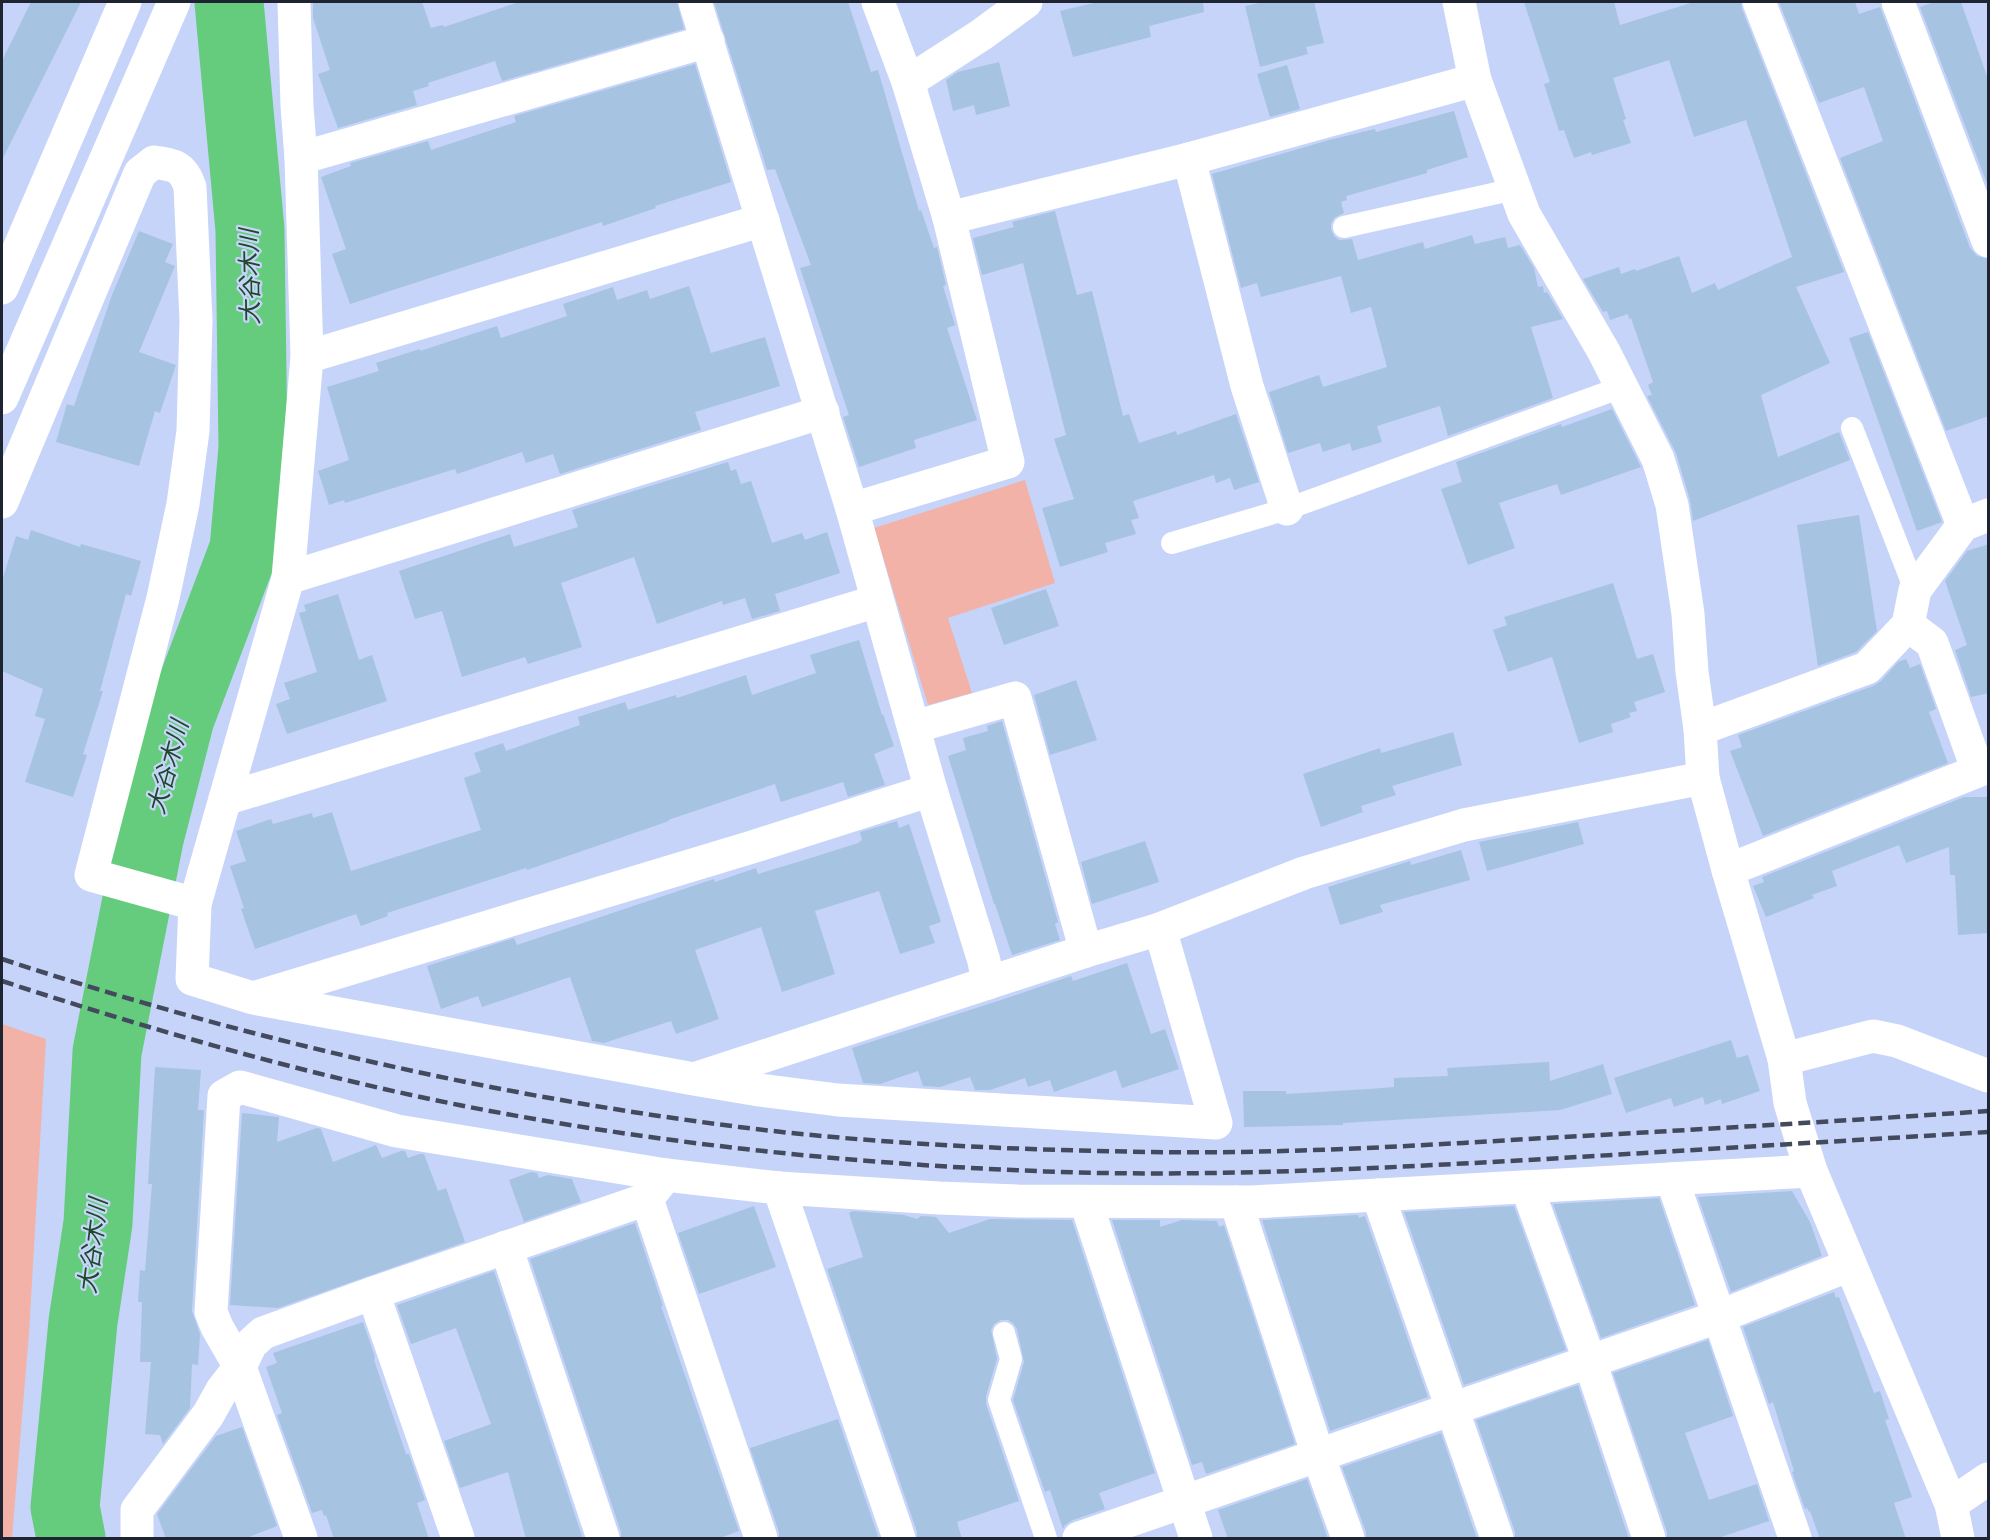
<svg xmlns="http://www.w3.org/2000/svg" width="1990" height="1540" font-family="Karla,'Noto Sans JP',sans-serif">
	<rect width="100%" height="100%" fill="#c6d4fa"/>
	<g fill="#f2b2a8">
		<path d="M1025 480 1055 583 948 618 972 693 928 705 874 528Z"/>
		<path d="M2 1024 46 1039 29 1333 12 1538H2Z"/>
	</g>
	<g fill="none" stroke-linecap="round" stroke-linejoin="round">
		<path stroke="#64cc7c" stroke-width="69" d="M71 1538 65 1507 83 1322 98 1223 107 1052 149 839 180 718 244 549 253 448 250 230 229 2"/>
	</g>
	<g fill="#a6c3e2">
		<path d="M31 2H81L2 160V61Z"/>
		<path d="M313 2H422L431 28 443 25 444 27 519 2H677L684 29 502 81 495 61 428 83 429 86 413 91 417 105 338 128 318 74 330 70 313 18Z"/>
		<path d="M714 2H848L871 72 878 70 919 211 921 210 934 248 937 247 946 285 943 286 955 325 947 328 977 420 914 440 916 448 859 467 843 417 849 415 800 268 811 265 775 169 767 170Z"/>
		<path d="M1098 2H1203L1204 12 1149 26 1151 37 1073 57 1060 11Z"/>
		<path d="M1264 2H1314L1324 43 1306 47 1308 54 1260 67 1245 6Z"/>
		<path d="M1524 2H1614L1620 25 1694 2H1741L1742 9 1844 272 1796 287 1830 363 1761 395 1778 457 1839 432 1850 460 1693 521 1690 500 1676 453 1647 396 1652 395 1648 385 1653 382 1631 318 1629 319 1628 314 1610 320 1607 311 1603 312 1583 279 1619 267 1621 274 1635 269 1636 271 1679 256 1692 293 1715 283 1718 290 1792 257 1746 120 1694 137 1669 60 1613 78 1626 119 1623 120 1631 143 1592 155 1591 152 1574 158 1564 130 1559 131 1544 84 1550 82Z"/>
		<path d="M1779 2H1855L1859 14 1880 7 1970 248 1977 256 1989 259V416L1946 431 1840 158 1883 141 1864 87 1819 103Z"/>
		<path d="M1934 2H1961L1989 82V189L1920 7Z"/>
		<path d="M999 62 1010 106 976 115 974 105 953 111 946 80 958 72Z"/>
		<path d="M695 64 731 182 655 206 656 208 603 226 602 222 350 304 332 254 346 249 321 177 351 166 350 163 428 141 431 150 516 122 514 116Z"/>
		<path d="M1287 65 1300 109 1270 117 1257 74Z"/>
		<path d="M1454 111 1468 157 1427 170V173L1346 196 1347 200 1341 202 1344 213 1334 218 1331 224V230L1334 236 1339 240 1352 239 1358 260 1423 242 1425 249 1472 235 1475 244 1505 237 1508 248 1520 245 1534 268 1538 287 1543 286 1544 293 1547 292 1563 319 1531 327 1553 398 1448 436 1440 406 1377 426 1382 442 1352 451 1350 443 1323 452 1320 443 1288 453 1269 392 1319 375 1323 387 1387 367 1371 307 1351 313 1341 276 1261 297 1257 283 1241 288 1212 174 1329 140 1375 129 1376 132Z"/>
		<path d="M1055 211 1077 295 1092 291 1123 416 1129 414 1139 443 1176 431 1177 435 1236 414 1259 482 1234 490 1230 478 1216 483 1214 475 1133 501 1139 518 1131 520 1136 534 1105 543 1108 552 1060 567 1042 508 1074 499 1054 439 1066 435 1023 263 982 275 973 238 1014 227 1012 222Z"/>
		<path d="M139 231 173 244 165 262 175 266 139 352 176 365 160 413 155 411 139 466 56 442 67 404 74 406 112 295Z"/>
		<path d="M689 286 711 353 765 337 780 386 695 412 701 430 560 474 553 454 526 463 522 452 457 474 455 469 345 503 344 500 329 505 318 471 349 460 327 387 379 371 376 363 420 349V351L497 326 501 338 567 316 563 304 613 287 617 300 647 290 650 299Z"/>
		<path d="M1868 332 1942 522 1917 531 1849 338Z"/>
		<path d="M1612 409 1641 467 1561 495 1557 484 1499 503 1515 548 1468 565 1441 489 1462 482 1456 462 1561 424 1562 427Z"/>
		<path d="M728 462 731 471 736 469 741 484 751 481 772 543 802 533 805 540 827 532 840 573 775 594 780 611 752 619 745 598 723 605 722 601 657 624 634 557 561 583 582 647 528 664 525 657 462 677 442 611 415 619 399 571 510 534 514 547 578 527 572 510Z"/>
		<path d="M1859 515 1877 631 1856 652 1818 666 1797 525Z"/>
		<path d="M31 530 80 547 81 544 141 561 131 596 126 594 100 691H103L83 754 87 755 73 797 25 782 45 719 35 716 43 689 2 671V581L16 536 28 540Z"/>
		<path d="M1989 544V693L1971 697 1955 650 1967 645 1945 581 1967 551Z"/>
		<path d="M1613 583 1637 659 1653 654 1665 692 1634 702 1637 711 1629 713 1631 717 1611 724 1613 732 1579 743 1552 657 1508 672 1493 630 1507 625 1504 617Z"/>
		<path d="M1046 589 1059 626 1004 645 991 608Z"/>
		<path d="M338 594 359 660 372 655 387 701 287 734 276 704 290 699 284 683 317 672 299 613 306 611 304 605Z"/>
		<path d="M859 640 882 715 883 714 894 746 874 754 885 785 848 797 843 782 781 802 775 784 668 820 669 821 527 870 526 868 387 913 388 916 361 926 356 914 255 949 241 909 244 908 230 866 246 861 236 831 271 819 273 824 312 813 313 818 332 812 351 871 481 830 464 778 481 772 474 753 503 743 506 751 580 725 578 717 625 702 628 710 676 695 677 698 746 675 752 695 816 673 810 655Z"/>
		<path d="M1906 659 1910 668 1920 664 1936 709 1929 712 1948 763 1763 836 1730 751 1742 747 1738 735 1873 686 1881 681 1898 662Z"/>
		<path d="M1076 680 1097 740 1050 755 1034 695Z"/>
		<path d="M1002 721 1058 922 1055 924 1060 940 1012 955 995 904H994L948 756 966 750 963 738 988 731 987 726Z"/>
		<path d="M1453 732 1462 765 1392 786 1396 795 1361 806 1363 812 1321 827 1303 774 1380 748 1381 753Z"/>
		<path d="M1964 797H1989V933L1958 935 1955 875H1950L1949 847 1906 863 1899 845 1832 871 1837 886 1812 895 1814 898 1766 917 1753 886 1764 882 1762 877Z"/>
		<path d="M897 821 899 828 909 824 941 922 929 926 935 943 900 954 879 891 815 911 835 974 782 992 761 927 695 950 719 1019 676 1034 671 1021 604 1043 592 1041 570 977 482 1007 478 996 441 1009 427 966 514 938 517 945 714 879 715 882 756 868 758 874 811 858 858 843 862 840 860 832Z"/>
		<path d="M1578 822 1584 844 1487 871 1479 842Z"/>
		<path d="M1145 841 1159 882 1092 904 1081 862Z"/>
		<path d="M1461 850 1470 880 1380 905 1383 912 1340 925 1328 887 1410 861 1411 865Z"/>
		<path d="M1127 963 1151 1034 1165 1029 1179 1069 1122 1088 1116 1070 1054 1092 1050 1080 1028 1087 1025 1078 990 1090H975L970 1077 940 1087 923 1086 918 1071 880 1084 863 1083 852 1048 1004 999 1071 976 1073 981Z"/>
		<path d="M1731 1040 1737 1058 1748 1055 1760 1091 1722 1104 1721 1099 1705 1105 1703 1097 1674 1107 1671 1098 1626 1113 1614 1078Z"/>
		<path d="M1549 1062 1550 1081 1603 1064 1612 1094 1560 1110 1343 1123V1125L1244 1127 1243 1091H1286V1094L1369 1089 1394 1087V1078L1448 1076 1447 1068Z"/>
		<path d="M155 1067 201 1070 198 1110H204L192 1311 200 1334 198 1365 192 1364 190 1408 163 1444 160 1435 145 1434 151 1362H140L142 1302H138L140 1270 145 1271 152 1184H148Z"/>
		<path d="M242 1113 279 1117 277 1142 317 1128 321 1129 333 1162 376 1145 382 1158 401 1151H405L408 1158 419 1154H424L438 1191 446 1188 465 1242 278 1308 230 1305Z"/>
		<path d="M531 1172 537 1173 539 1178 548 1175 572 1179 581 1202 524 1222 509 1180Z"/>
		<path d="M1792 1191 1810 1222 1822 1256 1731 1292 1698 1197Z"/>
		<path d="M1659 1198 1695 1305 1601 1338 1553 1204Z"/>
		<path d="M754 1206 776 1267 699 1294 678 1233Z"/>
		<path d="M1514 1206 1566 1350 1464 1385 1404 1212Z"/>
		<path d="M853 1211 904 1215 917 1219 921 1216 936 1217 949 1233 990 1219 1072 1220 1155 1473 1099 1493 1105 1509 1073 1520 1065 1525 1063 1529 1050 1490 1045 1492 1013 1400 1024 1362 1017 1329 1013 1323 1008 1320H1001L994 1324 991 1330 997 1359 986 1396V1404L1019 1501 957 1522 962 1539H917V1532L827 1269 863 1257 849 1213Z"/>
		<path d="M1358 1215 1359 1218 1365 1216 1428 1397 1330 1431 1262 1220Z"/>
		<path d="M1112 1220H1160V1227L1182 1220 1217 1221 1219 1227 1224 1225 1295 1444 1206 1474 1202 1462 1192 1465Z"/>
		<path d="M635 1223 663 1306H661L739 1531 717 1539H621V1532L530 1259Z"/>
		<path d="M494 1271 583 1539H526L508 1472 460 1488 444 1441 491 1424 456 1328 411 1344 397 1305Z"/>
		<path d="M1834 1292 1836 1298 1839 1297 1874 1393 1880 1391 1889 1419 1885 1420 1912 1497 1894 1503 1906 1539H1820L1810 1511 1809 1512 1807 1508 1805 1509 1792 1472 1794 1471 1773 1402 1769 1404 1743 1327Z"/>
		<path d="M363 1322 375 1357 374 1360 406 1454H409L425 1500 417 1503 429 1539H334L326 1515 324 1516 322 1510 312 1513 277 1415 282 1413 266 1367 277 1363 273 1353Z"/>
		<path d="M1708 1340 1733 1416 1685 1433 1709 1500 1757 1484 1769 1521 1715 1539H1667V1532L1613 1373Z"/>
		<path d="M1578 1385 1629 1539H1515V1532L1476 1420Z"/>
		<path d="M838 1419 879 1539H779V1532L750 1448Z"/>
		<path d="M242 1427 277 1526 244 1539H166L157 1514 216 1436Z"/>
		<path d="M1441 1433 1477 1539H1366V1532L1342 1467Z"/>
		<path d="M1307 1479 1328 1539H1228L1218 1510Z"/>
	</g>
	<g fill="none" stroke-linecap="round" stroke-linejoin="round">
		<g stroke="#fff" stroke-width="22">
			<path d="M1344 227 1515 189"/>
			<path d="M1852 428 1915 590"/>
			<path d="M1172 543 1287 509 1622 387"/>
			<path d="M1004 1333 1011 1359 999 1400 1046 1538"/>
		</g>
		<g stroke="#fff" stroke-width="33">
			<path d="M1160 929 1304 873 1464 825 1703 778"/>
			<path d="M779 1188 939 1198 1018 1201 1252 1202 1811 1171"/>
		</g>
		<g stroke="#fff" stroke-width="33">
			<path d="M294 2 297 106 301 158 307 357 288 578 195 904 192 979 253 998 752 847 931 790"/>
			<path d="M695 2 852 509 931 790 984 961 988 983"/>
			<path d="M1459 2 1475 80 1524 214 1604 352 1658 459 1672 505 1688 614 1692 672 1700 729 1703 778 1728 870 1784 1059 1790 1103 1811 1171 1951 1504 1958 1538"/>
			<path d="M1759 2 1963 525"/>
			<path d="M1898 2 1988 241"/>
			<path d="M908 82 981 35 1026 2"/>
			<path d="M301 158 708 41"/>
			<path d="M1189 159 1247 386 1287 509"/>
			<path d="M949 218 1189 159 1475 80"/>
			<path d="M2 288 125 2"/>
			<path d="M307 357 763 220"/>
			<path d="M2 502 140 173 154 162C175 165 183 166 190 187L196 320 193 431 183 504 163 598 91 875 195 904"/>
			<path d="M852 509 1008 462 949 218 908 82 878 2"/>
			<path d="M288 578 823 412"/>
			<path d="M914 727 1015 698 1086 951"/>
			<path d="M1700 729 1867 668 1908 625 1915 590 1963 525 1988 515"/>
			<path d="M225 799 877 601"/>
			<path d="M1728 870 1978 771 1932 643 1908 625"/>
			<path d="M258 999 694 1079 759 1090 838 1100 1216 1123 1160 929 1086 951 694 1079"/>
			<path d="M1784 1059 1873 1036 1897 1041 1988 1076"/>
			<path d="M666 1175 779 1188 899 1538"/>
			<path d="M1672 1179 1795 1538"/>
			<path d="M1527 1187 1590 1362 1649 1538"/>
			<path d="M1378 1195 1497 1538"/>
			<path d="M1086 1202 1196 1538"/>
			<path d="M1236 1202 1318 1455 1348 1538"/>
			<path d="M506 1247 603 1538"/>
			<path d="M1951 1504 1988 1479"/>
			<path d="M137 1538V1510L208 1415 222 1390 240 1367 251 1344 263 1333 373 1293"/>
			<path d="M301 1538 240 1367 217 1327 211 1312 224 1096 240 1087 397 1131 666 1175 647 1199 761 1538"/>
			<path d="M458 1538 373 1293 647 1199"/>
			<path d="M1079 1538 1718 1317 1850 1265"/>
		</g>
		<path stroke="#fff" stroke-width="33" d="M2 398 174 2"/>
		<g stroke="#434a5d" stroke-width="4.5" stroke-dasharray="12 6" stroke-linecap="butt">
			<path d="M2 959C242 1038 488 1095 739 1127 875 1144 1014 1150 1152 1152 1283 1154 1414 1146 1545 1138 1693 1130 1841 1121 1988 1111"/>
			<path d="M2 981C152 1030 304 1074 459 1105 657 1144 859 1165 1061 1172 1222 1177 1384 1168 1545 1159 1693 1150 1841 1141 1988 1132"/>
		</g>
	</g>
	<g text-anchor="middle" stroke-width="4.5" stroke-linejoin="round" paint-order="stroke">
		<g font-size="24" font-style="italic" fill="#1f4829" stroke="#c6d4fa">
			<text transform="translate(250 277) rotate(-91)" y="8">大谷木川</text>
			<text transform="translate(168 767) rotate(-75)" y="8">大谷木川</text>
			<text transform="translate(93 1246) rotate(-83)" y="8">大谷木川</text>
		</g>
	</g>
	<rect width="1990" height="1540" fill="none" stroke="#1f2432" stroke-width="6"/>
</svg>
